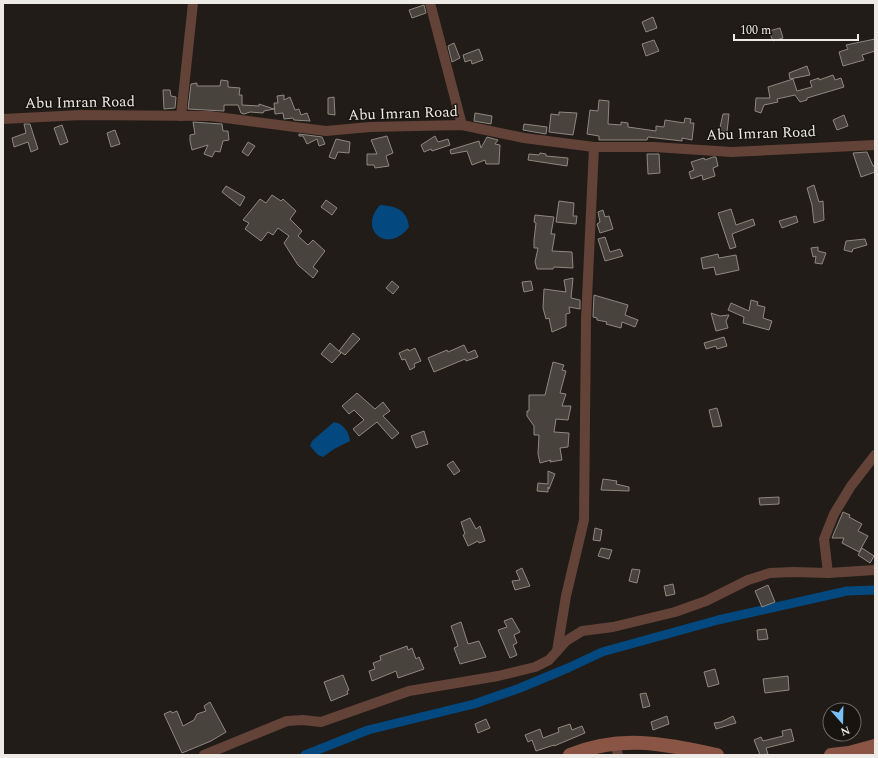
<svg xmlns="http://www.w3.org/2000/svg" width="878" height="758" font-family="Spectral,serif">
	<rect width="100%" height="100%" fill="#211c17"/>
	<g fill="#03487f">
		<path d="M380 205C396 206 407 210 409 227 388 255 357 230 380 205Z"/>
		<path d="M334 422C344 424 349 432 350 441L334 449 323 457 318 455 310 446 312 441Z"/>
	</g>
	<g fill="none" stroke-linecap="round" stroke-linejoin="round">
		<path stroke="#03487f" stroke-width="9" d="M305 755 368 730 474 704 520 688 568 668 602 652 718 620 847 591 875 590"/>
	</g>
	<g fill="#48433d" stroke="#8e8881">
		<path d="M424 5 426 13 412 18 409 10Z"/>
		<path d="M653 17 657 28 646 32 642 22Z"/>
		<path d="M780 28 783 38 773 41 769 31Z"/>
		<path d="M875 39V51L862 55 864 60 843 66 839 52 848 49 846 45Z"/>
		<path d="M654 40 659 51 646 56 642 44Z"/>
		<path d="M454 43 460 58 452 62 448 46Z"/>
		<path d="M479 49 483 60 472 64 471 60 465 62 463 55Z"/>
		<path d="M807 66 810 75 790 79 789 73Z"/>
		<path d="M833 75 835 80 841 78 844 87 807 98V100L800 102 795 95 777 99 778 102 764 105 761 113 755 111 756 98H770L768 87 793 79 797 91 812 87 810 81 819 78V80Z"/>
		<path d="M221 80 228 81V87L240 88 239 95H242V105L259 106V104L274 109 264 111 263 113 250 112 244 114 241 113 238 105H224V111L188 109 191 84 197 83V86H220Z"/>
		<path d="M163 90H170L171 96 176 97 175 108 164 109Z"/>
		<path d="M284 95V100L290 97 295 110 299 109 301 115 307 113 310 121 294 120 293 118 284 119 283 113 275 114 274 103H278L277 96Z"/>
		<path d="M334 97 335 115 328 114V98Z"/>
		<path d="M599 100 609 101 608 124 621 125V122L628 123V127L656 131V126L664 127 665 120 684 123 685 118 691 119 690 123H694L692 140 682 138V141L648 137 647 140H599V136L587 134 590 110 598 111Z"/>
		<path d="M559 112 577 113 573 135 549 132 551 114 559 115Z"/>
		<path d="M475 113 492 116 491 124 474 121Z"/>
		<path d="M723 114H729L727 132H719Z"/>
		<path d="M844 115 848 126 837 130 833 120Z"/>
		<path d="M193 122 222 124 223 131H228L229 140 223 141 220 152 215 151 212 157 204 154 208 145 192 150 190 141V135L195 134Z"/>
		<path d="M24 124H30L38 149 31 152 28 142 14 147 12 138 26 133Z"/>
		<path d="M524 124 547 127 546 134 523 130Z"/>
		<path d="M62 125 68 142 60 145 54 128Z"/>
		<path d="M115 130 120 144 111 147 107 133Z"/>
		<path d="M299 134 322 137 325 144 319 146 317 139 307 144 303 136H299Z"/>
		<path d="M387 136 393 153 386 156 389 166 375 168 374 165H367V154H377L371 140Z"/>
		<path d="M435 136 438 142 448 139 450 145 432 151 431 149 424 152 421 145Z"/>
		<path d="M487 137 498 140 495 144 500 145 499 164H486L485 160 472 165 467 151 451 154 450 150 479 141 481 148Z"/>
		<path d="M336 139 350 142 349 153 338 152 335 159 329 157Z"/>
		<path d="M248 142 255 146 248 156 242 152Z"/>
		<path d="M867 152 873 166H875V172L861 177 853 153Z"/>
		<path d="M540 153 546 154V156L568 158 567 166 528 160 529 154 539 155Z"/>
		<path d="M647 154H659L660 173 648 174Z"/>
		<path d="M713 157H716L718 166 713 168 715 176 703 180 702 175 691 179 689 172 694 170 691 162 704 158 705 160Z"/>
		<path d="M814 185 819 202 823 201 824 220 814 223 812 205 807 188Z"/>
		<path d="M226 186 245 197 240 206 222 192Z"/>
		<path d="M272 195 281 201 283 199 296 211 290 219 302 231 298 236 308 245 313 240 325 251 313 267 318 271 313 278 298 265 284 243 289 236 278 228 273 235 268 232 261 241 245 229 249 223 243 220 260 199 266 203Z"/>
		<path d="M326 200 337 208 332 215 321 207Z"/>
		<path d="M559 201 574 203 573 216H577L576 224 556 222Z"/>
		<path d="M731 209 736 225 753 219 755 225 732 234 736 247 730 249 718 213Z"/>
		<path d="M603 210 605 217 609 216 613 229 600 233 597 224 600 222 598 212Z"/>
		<path d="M535 215 554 217 551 234H555L552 251 572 252 573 268 554 267 553 269H537L535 262 538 248H534V240L536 223 534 222Z"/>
		<path d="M796 216 798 222 782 228 779 221Z"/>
		<path d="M605 237 610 252 620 249 623 256 605 261 598 239Z"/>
		<path d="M865 239 867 245 853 249 852 252 844 250 846 241Z"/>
		<path d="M818 247V251L826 253 822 264 815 263 816 256 813 257 811 248Z"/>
		<path d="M718 254 719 258 736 255 739 270 716 275 714 267 703 269 701 258Z"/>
		<path d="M573 278 571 298 580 300V309L569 307 570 313 566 314V326L552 332 549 318 546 319 543 308 544 289 566 292 564 280Z"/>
		<path d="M392 281 399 287 393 294 386 288Z"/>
		<path d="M531 281 533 290 524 292 522 282Z"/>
		<path d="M594 295 628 305 625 315 638 320 635 327 622 322 621 328 606 324 607 322 597 320V318L593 317Z"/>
		<path d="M751 300 758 302 757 305 765 307 763 318 772 321 769 330 743 323 744 317 728 310 731 303 749 311Z"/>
		<path d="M711 313 720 316 729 315 726 321 728 328 716 331Z"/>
		<path d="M353 333 360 339 345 355 339 351Z"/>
		<path d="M724 337 727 346 717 349 716 346 706 349 704 343Z"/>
		<path d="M330 343 341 353 332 363 321 354Z"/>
		<path d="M464 345 468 353 475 350 478 357 466 361 465 359 434 372 428 358 447 350 448 352Z"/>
		<path d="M415 348 421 361 414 364 415 367 410 370 405 359 402 360 399 353 408 349 409 351Z"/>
		<path d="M553 362 564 365 562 370 566 371 560 393 566 394 562 406H571L568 420 556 419 554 432 569 433 568 447 560 448 562 460 550 462 551 460 540 463 538 454 539 435H534V426L527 416V411H529V395H545Z"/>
		<path d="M357 393 375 409 383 402 390 411 383 416 399 433 392 439 377 422 359 436 353 429 364 420 354 410 349 414 342 406Z"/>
		<path d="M717 408 722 426 713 427 709 410Z"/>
		<path d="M424 431 428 444 416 448 411 436Z"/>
		<path d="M453 461 460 471 454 475 447 465Z"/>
		<path d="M548 471 555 474 549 489 548 487V492L537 491 538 483 548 484Z"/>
		<path d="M603 479 617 481 616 484 629 487V491L601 490Z"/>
		<path d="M779 497V504L760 505 759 498Z"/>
		<path d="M843 512 850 515 849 517 862 524 858 531 868 536 859 552 842 543 844 538H832Z"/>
		<path d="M470 518 476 529 480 526 485 541 479 543 478 541 468 546 463 535 465 534 461 522Z"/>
		<path d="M595 528 602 530 600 541 593 540Z"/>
		<path d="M601 548 612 550 609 559 598 556Z"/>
		<path d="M862 548 874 556 870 563 858 555Z"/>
		<path d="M522 568 530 586 515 590 512 581 520 580 516 571Z"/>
		<path d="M632 569 640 570 637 583 629 581Z"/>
		<path d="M673 584 675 594 666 596 664 586Z"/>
		<path d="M768 585 775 602 762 607 755 591Z"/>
		<path d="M512 618 520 632 514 635 517 643 513 645 517 655 510 658 498 630 507 627 504 621Z"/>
		<path d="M461 622 468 644 479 641 486 657 460 664 454 648 458 646 451 626Z"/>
		<path d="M766 629 768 639 758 640 757 630Z"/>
		<path d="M407 646 408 650 412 648 416 659 419 657 424 669 398 678 396 671 372 681 369 671 375 669 373 663 381 660 380 656Z"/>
		<path d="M715 669 719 684 708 687 704 672Z"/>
		<path d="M343 675 349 690 347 691 348 694 331 701 324 682Z"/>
		<path d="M788 676 789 690 765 693 763 679Z"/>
		<path d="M646 693 650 706 643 708 640 694Z"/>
		<path d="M210 702 226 732 211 741 182 753 164 714 171 711 172 713 177 711 183 726 194 720 197 714 206 711 204 706Z"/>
		<path d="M667 716 669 724 653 730 651 722Z"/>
		<path d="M733 716 736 723 716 729 714 723 721 722Z"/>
		<path d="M486 719 490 728 478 733 475 724Z"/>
		<path d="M570 724 572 730 582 726 585 733 554 746V745L536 751 532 740 528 742 525 735 540 729 543 738 559 732 558 728Z"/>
		<path d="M791 729 794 741 766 748 768 754 760 755 754 740 761 737 763 741 783 736 782 731Z"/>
	</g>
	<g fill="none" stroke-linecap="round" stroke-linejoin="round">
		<g stroke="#634238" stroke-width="10">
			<path d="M430 3 462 125"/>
			<path d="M181 116 193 3"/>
			<path d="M3 119 81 115 210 116 326 131 370 127 462 125 524 138 594 147H654L732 152 875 145"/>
			<path d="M828 573 875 570"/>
			<path d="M557 651 566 596 584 520 586 320 594 147"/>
			<path d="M615 742 618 755"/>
			<path d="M204 755 287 721 303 720 321 722 409 691 498 676 535 667 549 660 566 641 582 631 613 627 675 612 706 601 748 580 770 573 793 572 828 573 824 539 834 514 851 486 875 455"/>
		</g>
		<g stroke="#8b5546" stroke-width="14">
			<path d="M570 755C622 734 664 744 717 755"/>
			<path d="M831 755 849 753 875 746"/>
		</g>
	</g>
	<g text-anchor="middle" stroke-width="3" stroke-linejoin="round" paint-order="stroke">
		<g font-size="15" fill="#eeebe7" stroke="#17130e">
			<text transform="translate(80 102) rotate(-1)" y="5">Abu Imran Road</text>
			<text transform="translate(403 113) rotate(-2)" y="5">Abu Imran Road</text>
			<text transform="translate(761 133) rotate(-2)" y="5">Abu Imran Road</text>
		</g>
	</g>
	<rect width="878" height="758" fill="none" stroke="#eeebe7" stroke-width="8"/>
	<g transform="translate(842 722) rotate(160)"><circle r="19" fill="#17130e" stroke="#6d6965"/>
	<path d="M0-3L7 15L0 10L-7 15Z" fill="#7abff8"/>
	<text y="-6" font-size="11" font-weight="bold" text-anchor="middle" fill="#eeebe7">N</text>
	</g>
	<path d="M734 34v6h124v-6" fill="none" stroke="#eeebe7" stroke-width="2"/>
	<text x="740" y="34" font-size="12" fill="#eeebe7" stroke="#17130e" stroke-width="3" paint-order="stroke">100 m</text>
</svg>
